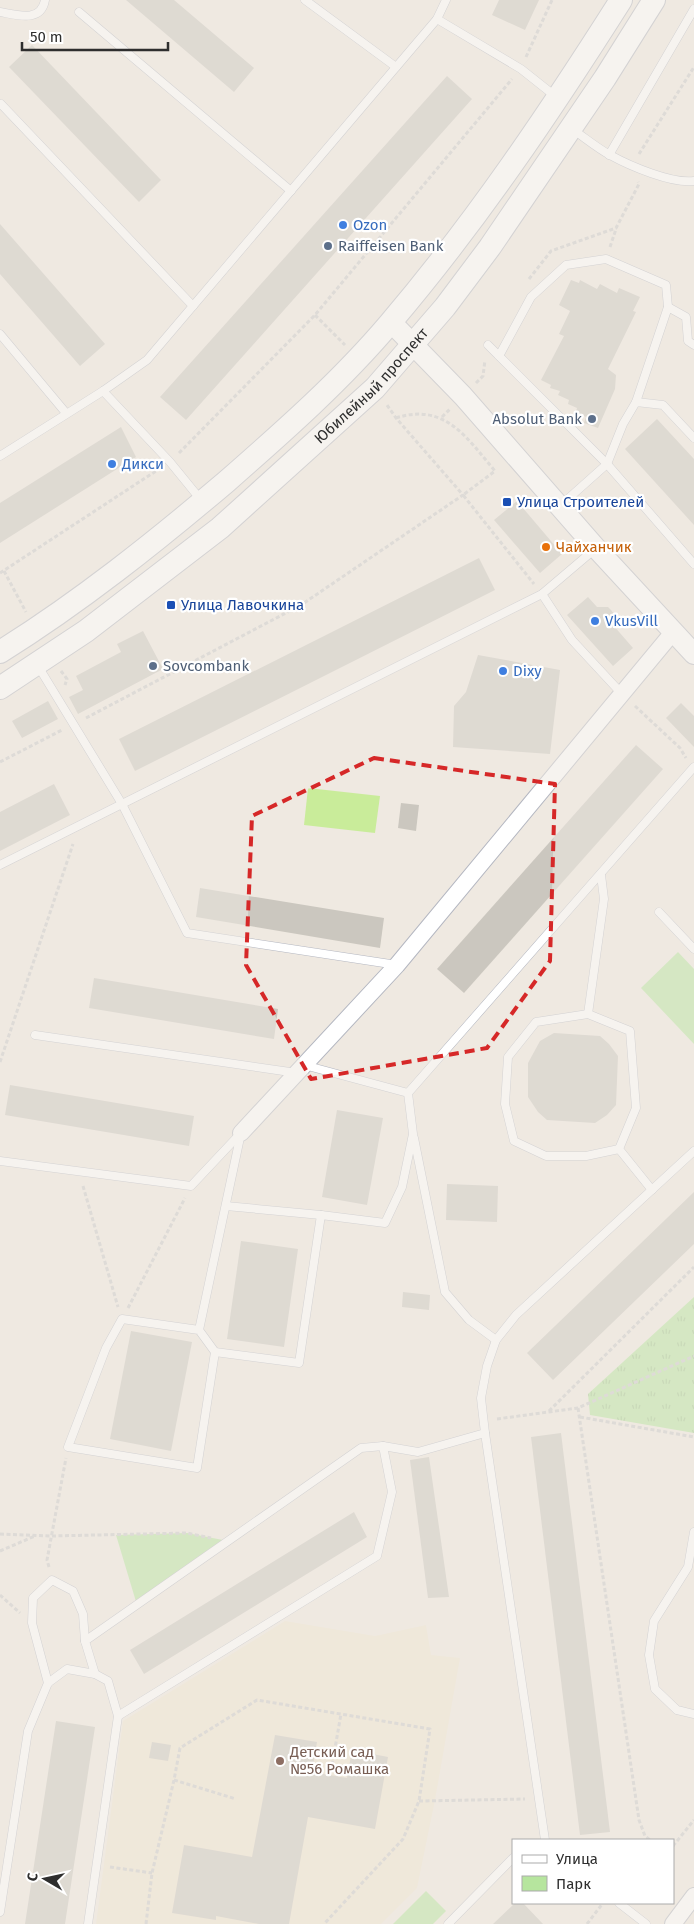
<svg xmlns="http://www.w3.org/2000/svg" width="694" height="1924" font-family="'Fira Sans',sans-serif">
	<defs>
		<pattern id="grass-tufts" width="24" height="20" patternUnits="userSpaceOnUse" patternTransform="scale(1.25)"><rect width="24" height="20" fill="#b6e59e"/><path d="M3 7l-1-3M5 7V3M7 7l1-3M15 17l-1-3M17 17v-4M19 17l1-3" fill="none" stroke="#9dc588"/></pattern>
	</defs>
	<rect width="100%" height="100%" fill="#efe9e1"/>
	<path fill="#f0e6d1" d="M285 1621 375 1636 426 1625 431 1655 460 1658 435 1800 417 1888 381 1924H96L123 1721Z"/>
	<path fill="url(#grass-tufts)" d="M694 1297V1433L590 1415 588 1394Z"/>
	<g fill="#b6e59e">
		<path d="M678 952 694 969V1044L641 988Z"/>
		<path d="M187 1533 228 1541 137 1605 116 1535Z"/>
		<path d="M426 1891 446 1911 433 1924H393Z"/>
	</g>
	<path fill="#c9ec9a" d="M308 788 380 796 375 833 304 825Z"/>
	<g fill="#cbc7bf">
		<path d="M126 0H174L254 68 234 92Z"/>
		<path d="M499 0H539L525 30 492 15Z"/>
		<path d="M32 45 161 180 139 202 9 67Z"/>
		<path d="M447 76 472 99 186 420 160 397Z"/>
		<path d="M0 224 105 344 80 366 0 274Z"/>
		<path d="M571 280 579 283 580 280 597 289 600 284 617 293 619 288 640 297 633 311 636 312 608 369 616 375 615 389 598 428 584 423 586 417 576 412 577 408 568 404 569 400 558 395 560 391 550 388 551 385 541 380 564 336 559 334 570 311 559 305Z"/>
		<path d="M657 419 694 459V525L625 449Z"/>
		<path d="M121 427 136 457 0 543V503Z"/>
		<path d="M517 501 562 554 540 573 494 520Z"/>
		<path d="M479 558 495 590 135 771 119 739Z"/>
		<path d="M588 597 597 607H608L611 610 614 614 613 625 633 648 613 666 567 615Z"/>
		<path d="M143 631 163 669 78 714 69 697 83 690 76 676 121 652 117 644Z"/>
		<path d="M478 655 560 670 550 754 453 747 454 706 466 692Z"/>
		<path d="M48 701 58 719 22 738 12 721Z"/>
		<path d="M681 703 694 716V747L666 718Z"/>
		<path d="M636 745 663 769 464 993 437 969Z"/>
		<path d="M54 784 70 815 0 851V812Z"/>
		<path d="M401 803 419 805 416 831 398 828Z"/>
		<path d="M200 888 384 918 380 948 196 917Z"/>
		<path d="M94 978 278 1009 274 1039 89 1008Z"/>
		<path d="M554 1033 600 1036 609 1044 618 1056 616 1105 607 1115 595 1123 547 1120 538 1112 528 1097V1063L540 1041Z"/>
		<path d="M10 1085 194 1116 189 1146 5 1115Z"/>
		<path d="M337 1110 383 1118 367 1205 322 1197Z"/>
		<path d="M447 1184 498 1186 497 1222 446 1220Z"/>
		<path d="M694 1192V1244L553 1380 527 1353Z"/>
		<path d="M241 1241 298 1249 284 1347 227 1339Z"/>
		<path d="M403 1292 430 1295 429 1310 402 1307Z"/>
		<path d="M131 1331 192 1342 171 1451 110 1439Z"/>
		<path d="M561 1433 610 1832 580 1835 531 1437Z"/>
		<path d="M429 1457 449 1597 428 1598 410 1460Z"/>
		<path d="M354 1512 367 1537 144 1674 130 1650Z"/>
		<path d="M56 1721 95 1727 65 1924H25Z"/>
		<path d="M275 1735 317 1742 312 1772 347 1778 352 1750 388 1757 375 1829 308 1817 289 1924H259L216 1916V1920L172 1913 184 1845 252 1857Z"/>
		<path d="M152 1742 171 1745 168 1761 149 1758Z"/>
		<path d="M515 1903H523L543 1924H493Z"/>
	</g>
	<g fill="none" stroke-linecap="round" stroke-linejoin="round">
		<defs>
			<g id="service">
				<path d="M305 0 396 67"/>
				<path d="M0 12C17 15 41 23 45 0"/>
				<path d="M79 12 291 191"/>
				<path d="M437 19 521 69 555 96"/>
				<path d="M1 104 193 306"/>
				<path d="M572 129C584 137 597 148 610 155 630 166 672 184 694 181"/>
				<path d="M609 155 694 9"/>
				<path d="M0 334 66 413"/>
				<path d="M488 345 607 464 694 564"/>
				<path d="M499 356 531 297 566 265 606 259 666 285 668 307"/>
				<path d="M103 391 170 462 201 500"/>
				<path d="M636 402 668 307 686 317 688 341 694 345"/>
				<path d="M0 456 103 391 147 360 437 19 446 0"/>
				<path d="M561 505 607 464 623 424 636 402 663 405 694 438"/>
				<path d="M542 594 572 640 622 694"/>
				<path d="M38 666 122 804 187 933 397 965"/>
				<path d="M0 865 542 594 595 549"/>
				<path d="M601 875 604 899 588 1014 630 1031 636 1108 619 1149 652 1190"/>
				<path d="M659 912 694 949"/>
				<path d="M588 1014 536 1022 508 1057 505 1104 514 1141 546 1156H586L619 1149"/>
				<path d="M35 1035 297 1073"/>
				<path d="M304 1065 408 1093"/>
				<path d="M414 1138 445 1292 469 1320 496 1340"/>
				<path d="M0 1161 191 1186 239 1135"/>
				<path d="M226 1206 321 1215"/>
				<path d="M199 1330 215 1352 197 1468 68 1447 106 1348 122 1319 199 1330 241 1133"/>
				<path d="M215 1352 299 1363 321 1215 385 1223 402 1187 413 1134 408 1093 694 767"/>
				<path d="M383 1446 418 1452 485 1433"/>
				<path d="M694 1532 688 1567 654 1621 649 1655 655 1689 677 1710 694 1714"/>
				<path d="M95 1674 85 1641 361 1448 383 1446 392 1492 377 1556 118 1716"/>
				<path d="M48 1683 32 1623 33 1598 52 1580 73 1591 83 1614 85 1641"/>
				<path d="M545 1840 485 1433 481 1398 487 1366 496 1340 516 1315 694 1151"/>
				<path d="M619 1903 646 1924"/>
				<path d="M0 1912 28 1731 48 1683 67 1669 95 1674 108 1681 118 1716 88 1924"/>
				<path d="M448 1924 513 1858"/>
			</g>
			<g id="minor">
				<path d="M241 1133 397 965 674 631"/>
				<path d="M673 1924 694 1896"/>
			</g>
			<path id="tertiary" d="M391 322 463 396 596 548 694 654"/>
			<g id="secondary">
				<path d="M0 652C80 602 154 543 226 482 283 432 341 381 390 323 476 222 550 112 621 0"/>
				<path id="s1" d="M0 688 86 631 220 528 375 388 445 307 490 247 605 78 654 0"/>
			</g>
		</defs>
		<use href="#service" stroke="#b4b7c1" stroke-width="9"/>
		<use href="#minor" stroke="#b4b7c1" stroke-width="18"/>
		<use href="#tertiary" stroke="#b4b7c1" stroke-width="22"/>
		<use href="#secondary" stroke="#b4b7c1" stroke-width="24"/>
		<g stroke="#c9c9c9" stroke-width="3" stroke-dasharray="4 2.5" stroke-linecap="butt">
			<path d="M526 57 552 0"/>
			<path d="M639 154 694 67"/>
			<path d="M610 247 616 229"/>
			<path d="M529 279 551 251 616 228 639 184 638 182"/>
			<path d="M315 315 345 345"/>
			<path d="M476 383 483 376 485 360"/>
			<path d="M442 417 450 409"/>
			<path d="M396 418C445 402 467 438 495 471L463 495 534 584"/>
			<path d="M179 453 315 315 512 79"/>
			<path d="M4 571 26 612"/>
			<path d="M0 573 159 469"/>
			<path d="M61 671 67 679 65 685"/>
			<path d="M635 706 680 748 686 758"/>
			<path d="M86 718 301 605 463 495 396 418 387 405"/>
			<path d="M0 762 62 730"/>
			<path d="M0 1062 73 844"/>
			<path d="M83 1186 118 1307"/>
			<path d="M128 1308 185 1198"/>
			<path d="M578 1408 639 1820 645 1836 650 1840"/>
			<path d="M549 1411 694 1267"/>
			<path d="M580 1417 694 1437"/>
			<path d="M497 1419 578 1408 694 1356"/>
			<path d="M0 1534 51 1536 187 1533 211 1538"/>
			<path d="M0 1551 35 1536"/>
			<path d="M49 1567 47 1560 66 1458"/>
			<path d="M0 1595 20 1613"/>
			<path d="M331 1771 341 1714"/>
			<path d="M174 1780 236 1799"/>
			<path d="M419 1801 525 1799"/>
			<path d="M673 1846 694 1820"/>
			<path d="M110 1867 152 1873"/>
			<path d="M146 1924 152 1873 174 1780 180 1748 257 1700 430 1729 419 1801 403 1839 324 1924"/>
			<path d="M587 1924 603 1903"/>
		</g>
		<use href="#service" stroke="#fff" stroke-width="8"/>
		<use href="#minor" stroke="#fff" stroke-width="16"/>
		<use href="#tertiary" stroke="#fff" stroke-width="20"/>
		<use href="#secondary" stroke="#fff" stroke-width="22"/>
	</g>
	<path d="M0 0H694V1924H0ZM374 758 555 784 550 961 487 1048 311 1079 246 965 252 816Z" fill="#efe9e1" fill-opacity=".55" fill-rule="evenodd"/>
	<path fill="none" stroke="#d62828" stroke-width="4" stroke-dasharray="10 6" stroke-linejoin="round" d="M374 758 555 784 550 961 487 1048 311 1079 246 965 252 816Z"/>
	<g fill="#3f7fe0" stroke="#fff" stroke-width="2">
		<circle cx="343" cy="225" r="5"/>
		<circle cx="112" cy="464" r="5"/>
		<circle cx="595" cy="621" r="5"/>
		<circle cx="503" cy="671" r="5"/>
	</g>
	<g fill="#5c6f8a" stroke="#fff" stroke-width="2">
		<circle cx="328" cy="246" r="5"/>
		<circle cx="592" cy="419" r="5"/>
		<circle cx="153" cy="666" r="5"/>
	</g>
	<g fill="#1a4fb4" stroke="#fff" stroke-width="2">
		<rect x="502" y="497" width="10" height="10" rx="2.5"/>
		<rect x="166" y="600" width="10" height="10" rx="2.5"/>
	</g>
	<circle fill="#e8710a" stroke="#fff" stroke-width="2" cx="546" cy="547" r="5"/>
	<circle fill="#8d6e63" stroke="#fff" stroke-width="2" cx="280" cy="1761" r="5"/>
	<g text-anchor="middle" stroke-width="4.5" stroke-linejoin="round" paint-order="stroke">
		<g font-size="15" fill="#366cbe" stroke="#fff" text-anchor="start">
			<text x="353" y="230">Ozon</text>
			<text x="122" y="469">Дикси</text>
			<text x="605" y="626">VkusVill</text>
			<text x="513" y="676">Dixy</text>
		</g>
		<g font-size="15" fill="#4e5e75" stroke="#fff" text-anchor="start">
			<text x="338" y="251">Raiffeisen Bank</text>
			<text x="582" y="424" text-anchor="end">Absolut Bank</text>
			<text x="163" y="671">Sovcombank</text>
		</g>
		<g font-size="15" fill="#2e2e2e" stroke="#fff">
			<text dy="5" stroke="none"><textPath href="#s1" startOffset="480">Юбилейный проспект</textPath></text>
		</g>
		<g font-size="15" fill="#164399" stroke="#fff" text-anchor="start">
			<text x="517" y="507">Улица Строителей</text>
			<text x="181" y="610">Улица Лавочкина</text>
		</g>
		<g font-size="15" fill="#c56008" stroke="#fff" text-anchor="start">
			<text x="556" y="552">Чайханчик</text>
		</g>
		<g font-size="15" fill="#785e54" stroke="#fff" text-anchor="start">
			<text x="290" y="1757">Детский сад<tspan x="290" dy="17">№56 Ромашка</tspan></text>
		</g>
	</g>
	<rect x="512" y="1839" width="162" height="65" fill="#ffffff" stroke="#ababab"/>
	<rect x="522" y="1855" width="25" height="8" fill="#ffffff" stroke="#ababab"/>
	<text x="556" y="1864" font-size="15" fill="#2e2e2e">Улица</text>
	<rect x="522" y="1876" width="25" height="15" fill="#b6e59e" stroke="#ababab"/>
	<text x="556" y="1889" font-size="15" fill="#2e2e2e">Парк</text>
	<g transform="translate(45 1879) rotate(279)" stroke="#ffffff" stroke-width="4" paint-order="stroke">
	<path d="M0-4L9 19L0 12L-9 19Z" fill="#2e2e2e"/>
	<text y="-8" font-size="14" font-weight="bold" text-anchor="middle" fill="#2e2e2e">С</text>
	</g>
	<path d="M22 42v8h146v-8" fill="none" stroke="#2e2e2e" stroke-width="2.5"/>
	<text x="30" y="42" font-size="15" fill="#2e2e2e" stroke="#ffffff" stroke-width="4" paint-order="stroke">50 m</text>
</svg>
